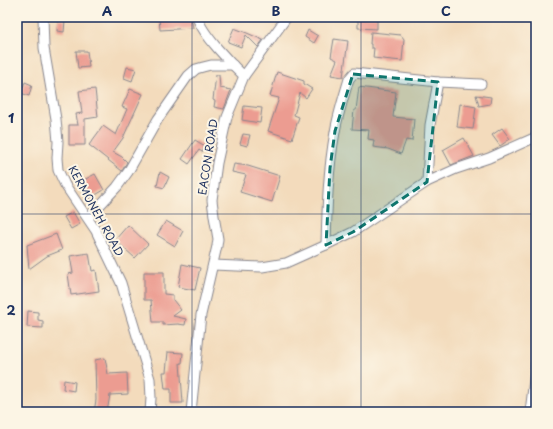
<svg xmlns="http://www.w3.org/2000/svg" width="553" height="429" font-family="'Playpen Sans',sans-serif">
	<rect width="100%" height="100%" fill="#fcf5e5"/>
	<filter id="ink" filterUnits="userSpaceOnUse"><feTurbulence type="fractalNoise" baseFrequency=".025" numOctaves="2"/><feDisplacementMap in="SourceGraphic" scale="8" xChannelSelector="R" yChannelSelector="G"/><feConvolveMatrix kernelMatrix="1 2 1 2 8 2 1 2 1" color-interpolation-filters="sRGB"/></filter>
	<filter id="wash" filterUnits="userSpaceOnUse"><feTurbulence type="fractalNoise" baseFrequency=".012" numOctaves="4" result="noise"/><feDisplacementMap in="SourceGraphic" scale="16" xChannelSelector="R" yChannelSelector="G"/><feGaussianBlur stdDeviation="0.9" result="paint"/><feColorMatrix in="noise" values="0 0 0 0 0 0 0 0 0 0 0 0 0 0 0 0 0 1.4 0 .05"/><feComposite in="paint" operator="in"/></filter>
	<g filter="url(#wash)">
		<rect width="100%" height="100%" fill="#f3dbbc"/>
		<g id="blocks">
			<g fill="#ec9c91">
				<path d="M159 17H191L193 28 160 30Z"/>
				<path d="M358 17H377V29L358 28Z"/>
				<path d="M58 19 65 20 64 32 57 31Z"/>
				<path d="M234 28 247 33 263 40 258 47 246 35 241 47 228 42Z"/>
				<path d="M308 30 318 36 314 43 305 37Z"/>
				<path d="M371 32 401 35 404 39 402 61 373 58 374 48H371V44H370Z"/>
				<path d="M334 39 348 41 343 77 331 75 337 60 331 57Z"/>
				<path d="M76 51H87L89 67 78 68Z"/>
				<path d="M127 67 136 69 132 81 124 78Z"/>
				<path d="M277 72 304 81V84L312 89 306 98 300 93 294 115 299 117 292 139 268 131 279 98 270 96Z"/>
				<path d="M216 75H219L220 88 231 90 224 109 214 107 215 101 213 100Z"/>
				<path d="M25 82 32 85 29 96 21 93Z"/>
				<path d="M359 87 396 92 393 117 414 119 412 141 406 140 401 154 388 149 373 147 374 140 368 139 369 130 352 129 354 110H356Z"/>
				<path d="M95 89 98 117 85 119V145H69V125H78L76 114 82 113 79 91Z"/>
				<path d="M130 89 143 94 123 138 113 152 122 157 127 162 122 171 89 145 103 126 116 135 127 109 122 107Z"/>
				<path d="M476 95 491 97 490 104 479 106Z"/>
				<path d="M460 104 476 107 473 129 457 127Z"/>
				<path d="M244 106 262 108 260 123 242 120Z"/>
				<path d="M502 128 510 139 500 146 492 135Z"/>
				<path d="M243 134 250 135 247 146 240 144Z"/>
				<path d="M464 138 474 156 451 165 443 150Z"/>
				<path d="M195 140 205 146 202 152 199 150 189 164 182 159Z"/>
				<path d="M234 164 248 166 280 176 272 202 240 192 246 175 232 172Z"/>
				<path d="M160 172 169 177 164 188 157 186Z"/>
				<path d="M95 174 104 190 87 200 78 183Z"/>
				<path d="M73 212 80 224 71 229 64 217Z"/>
				<path d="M166 221 183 231 175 246 157 235Z"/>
				<path d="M128 225 148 244 135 258 115 240Z"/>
				<path d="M56 234 62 250 47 256 29 269 27 245Z"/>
				<path d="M89 253 92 271 96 270 99 291 71 295 68 274 73 273 70 256Z"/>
				<path d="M182 264 200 268 195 290 178 287Z"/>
				<path d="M144 272H164V294L173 295V300L181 310 173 316 186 319 185 325 178 324 163 325V322H153L151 300H144Z"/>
				<path d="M28 311 38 312V320L43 321V328L27 327Z"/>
				<path d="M168 352 183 353 182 363H180L183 403H171V389H165L163 372H166Z"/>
				<path d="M105 358 108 374 127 373 128 394 110 395 107 412H94L96 400 95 360Z"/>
				<path d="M64 380 75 382 74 391 63 389Z"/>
			</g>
		</g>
	</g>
	<g filter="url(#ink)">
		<use href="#blocks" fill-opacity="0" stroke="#87858d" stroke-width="1"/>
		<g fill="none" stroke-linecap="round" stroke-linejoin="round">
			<defs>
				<g id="minor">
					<path d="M43 17 44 48 56 119 58 142 57 158 58 170 65 185 96 231 121 283 150 379 151 398 150 412"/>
					<path d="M197 17C203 35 230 63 244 76"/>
					<path d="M427 182 430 125 438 82"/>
					<path d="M88 218 117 187 128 172 158 119 188 76 196 69 203 67 211 65H233"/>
					<path d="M326 245C327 207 328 170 335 132 338 114 344 96 349 79L354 73 438 82 481 84"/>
					<path d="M213 265 262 267 286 263 326 245 353 232 427 182 456 169 489 158 536 137"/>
					<path d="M191 412 201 315 217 246 218 239 214 216 212 200 217 163 227 117 244 76 287 17"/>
					<path d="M530 412 536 363"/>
				</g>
			</defs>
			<use href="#minor" stroke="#87858d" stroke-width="11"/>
			<use href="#minor" stroke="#fff" stroke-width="9"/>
		</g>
	</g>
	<path fill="#0f766e" fill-opacity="0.2" stroke="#0f766e" stroke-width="3" stroke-dasharray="8 5" stroke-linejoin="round" d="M353 74 438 82 427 182 353 232 326 245 330 168 335 131Z"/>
	<path fill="none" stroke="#1b2f5e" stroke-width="1" stroke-opacity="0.55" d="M192 17V412M361 17V412M17 214H536"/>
	<g text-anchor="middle" stroke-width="4" stroke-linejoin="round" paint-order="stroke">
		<g font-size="11" fill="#1b2f5e" stroke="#fcf5e5">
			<text transform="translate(208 157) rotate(-81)" y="4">EACON ROAD</text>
			<text transform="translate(96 211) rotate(61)" y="4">KERMONEH ROAD</text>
		</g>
	</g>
	<rect width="553" height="429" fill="none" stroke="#fcf5e5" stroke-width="44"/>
	<rect x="22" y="22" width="509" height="385" fill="none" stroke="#1b2f5e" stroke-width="1.5"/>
	<g font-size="13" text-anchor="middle" font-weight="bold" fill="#1b2f5e">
		<text x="107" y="16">A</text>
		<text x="276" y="16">B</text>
		<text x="446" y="16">C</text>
		<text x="11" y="123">1</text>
		<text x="11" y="315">2</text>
	</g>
</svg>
